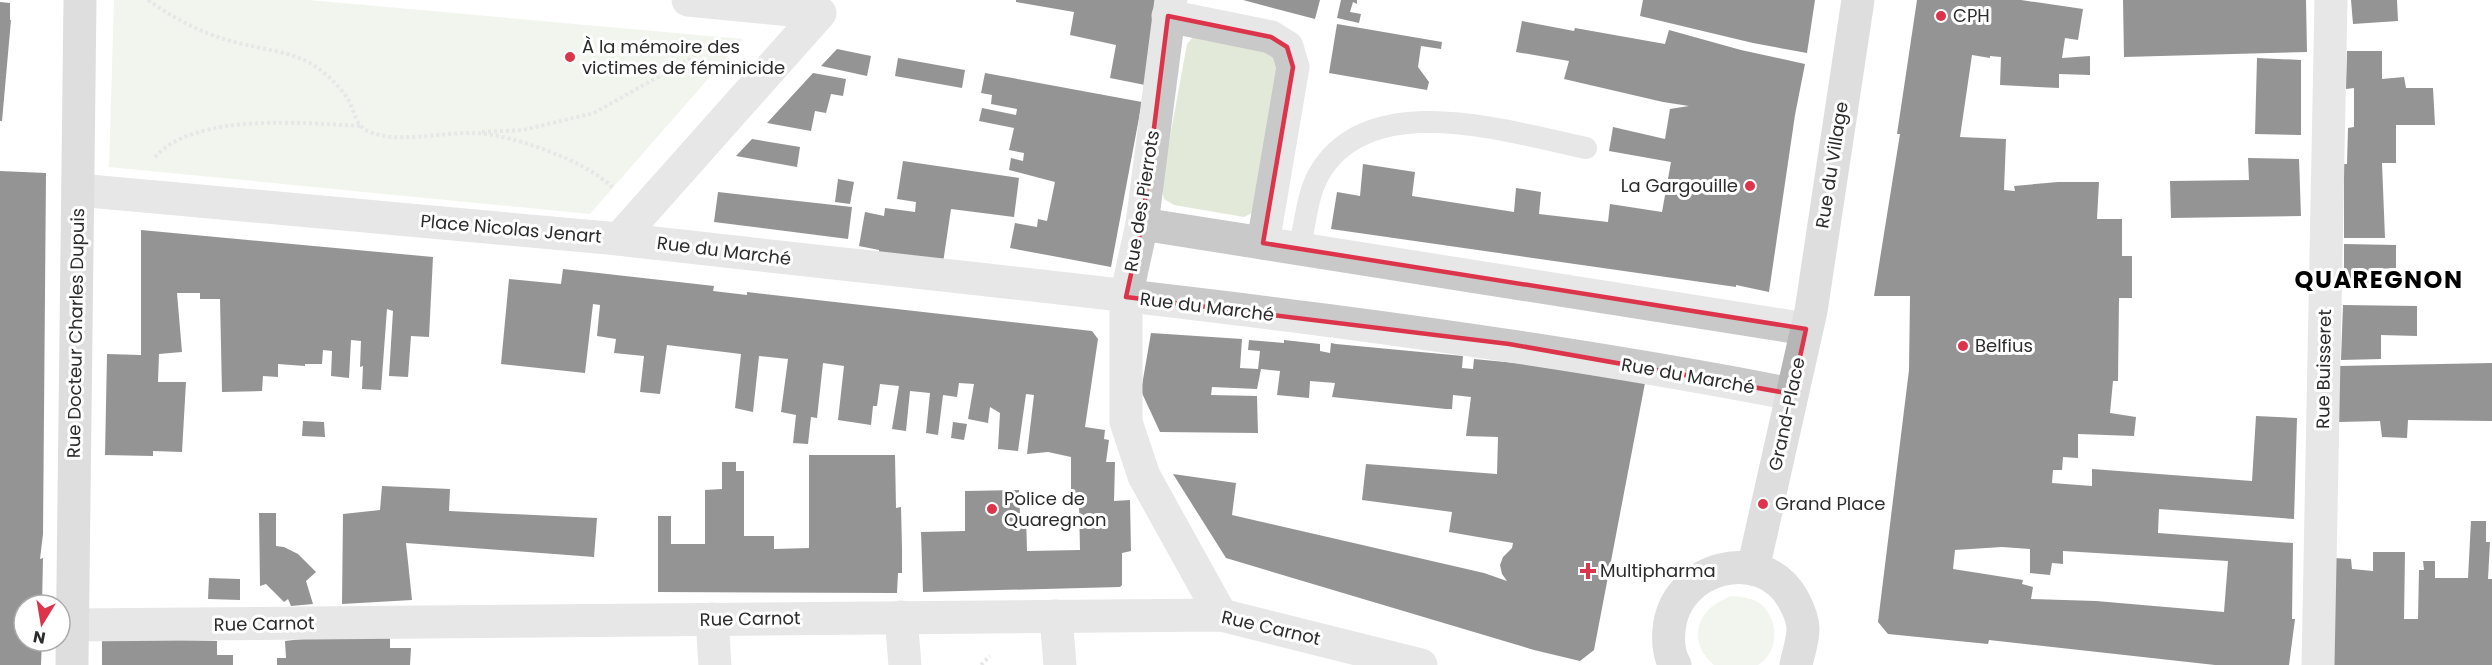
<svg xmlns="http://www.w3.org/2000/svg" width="2492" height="665" font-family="Poppins,sans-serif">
	<rect width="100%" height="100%" fill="#fff"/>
	<g fill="#e3e9d9">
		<path d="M114 0H309L743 39 590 214 109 167Z"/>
		<path d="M1194 36 1277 53 1282 71 1252 213 1244 217 1174 205 1164 199 1161 186 1187 44Z"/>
		<path d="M1732 596C1743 597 1755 598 1763 606 1779 622 1779 653 1758 665H1714C1685 639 1698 607 1732 596Z"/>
	</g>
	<g fill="#131313" fill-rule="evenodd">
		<path d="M1016 0H1159L1145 85 1110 78 1116 45 1070 35 1074 12 1016 2Z"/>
		<path d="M1243 0H1320L1315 19Z"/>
		<path d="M1341 0H1357V4L1353 2 1350 12 1361 14 1359 23 1337 18Z"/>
		<path d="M1643 0H1815L1807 53 1753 43 1640 16Z"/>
		<path d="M1917 0H2021L2083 9 2078 40 2065 38 2062 58 2090 56V75L2059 74V88L2000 85 2001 57 1990 56V58L1972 55 1960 137 2006 139 2004 190 2015 191 2014 186 2058 182H2099L2097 219H2122V256H2132V298H2119L2118 381H2113L2110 413 2136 417 2134 436 2078 434V458L2063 457 2062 470H2053L2052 483 2092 486V469L2252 481 2256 416 2297 418 2294 519 2159 509 2158 533 2293 543 2292 619H2295L2289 665H2215L1989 640 1988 644 1888 634 1878 622 1909 370 1910 296H1874L1900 134H1897ZM2002 547 2030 549V573L2050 575 2052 563 2063 564V551L2228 561 2224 612 2096 601 2031 599 2033 587 2022 584 2023 580 1953 569 1955 550Z"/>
		<path d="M2123 0H2306L2307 52 2124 57Z"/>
		<path d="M2351 0H2397L2398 21 2353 24Z"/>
		<path d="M0 2 10 3V20H11L2 121H0Z"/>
		<path d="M1522 21 1574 31 1575 28 1665 44 1669 30 1741 50 1805 64 1795 115 1769 292 1736 285V287L1331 229 1337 192 1360 196 1363 164 1415 172 1412 196 1514 212 1516 188 1541 192 1539 214 1608 222 1610 204 1662 212 1671 162 1609 151 1613 127 1665 139 1670 109 1689 106 1663 102 1564 79 1569 61 1516 52Z"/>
		<path d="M1337 24 1442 42 1441 49 1421 46 1418 67 1429 82 1427 90 1329 73Z"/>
		<path d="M837 49 871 56 867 76 821 66Z"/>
		<path d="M2347 51H2382V79L2404 77 2406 88H2433L2435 125H2396V163H2382L2385 238H2344V164H2347L2348 128 2354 127V88L2346 89Z"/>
		<path d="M898 58 965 70 962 88 895 76Z"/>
		<path d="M2257 58 2301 60V135L2255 134Z"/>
		<path d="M813 73 846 79 843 96 831 94 826 113 815 111 811 131 767 123Z"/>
		<path d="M985 73 1142 102 1111 267 1010 248 1015 223 1037 227 1038 219 1047 221 1055 182 1009 170 1011 158 1023 161 1024 153 1009 150 1014 128 979 121 982 108 1016 115 1017 109 991 104 992 95 981 93Z"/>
		<path d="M752 139 800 147 797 167 736 156Z"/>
		<path d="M2248 158 2299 159 2301 216 2171 218 2170 181 2249 180Z"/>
		<path d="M903 161 1019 178 1014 217 951 209 943 263 879 255V250L859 246 865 212 884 216 885 208 915 212 916 202 897 199Z"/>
		<path d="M0 171 46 173 43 534 40 559 43 558 42 605H24V641H42L41 665H0Z"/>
		<path d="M838 179 854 182 850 204 835 202Z"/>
		<path d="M718 192 852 207 848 239 714 222Z"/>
		<path d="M141 230 433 257 429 337 411 336 408 377 389 376 393 311 387 309 381 390 362 389 363 366 360 367 361 341 351 340 349 378 331 376 332 351 323 350 322 364H305V366L278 364V377L263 376 262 391 222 392 220 299H200V293H177L182 352 159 354 158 382H186L182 452 153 451V456L105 455 107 354 141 355Z"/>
		<path d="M2344 244 2396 245V268L2377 269 2376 289H2344Z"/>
		<path d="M563 269 714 286 713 291 747 295V292L1092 331 1098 339 1085 427 1105 430 1104 439 1109 440 1106 462H1115L1114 501 1130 500 1131 551 1122 553V585L1120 587 923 592 921 532 965 531V491L1019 490 1020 514H1026L1027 551 1080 550 1079 503H1071V457L1048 452 1027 454 1034 395 1026 394 1018 451 998 449 1000 413 990 407 988 423 968 419 974 384 959 383 957 397 943 395 938 435 926 433 930 393 910 391 906 431 892 429 899 386 880 384 877 406H873L871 425 838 420 844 366 823 363 817 418 811 417 808 444 793 443 796 415 781 412 788 359 759 356 753 412 735 408 741 354 667 345 660 394 640 392 644 356 614 353 616 339 597 336 600 305 593 304 585 373 501 364 509 279 561 284Z"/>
		<path d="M2343 305 2417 306V336L2381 335V359L2341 360Z"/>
		<path d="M1151 333 1242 339 1240 368 1258 369 1260 351 1248 350 1249 340 1284 343V340L1320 344V351L1330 353 1331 343 1336 344 1463 356 1462 368 1473 369 1474 359 1535 365 1645 383 1594 650 1580 661 1534 650 1226 558 1173 474 1236 483 1232 515 1484 573 1507 581 1502 574 1500 565 1503 557 1512 548 1513 543 1449 532 1452 512 1362 500 1366 464 1497 474 1498 437 1466 436 1471 397 1453 395 1452 409H1446L1332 397 1335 383 1310 381 1309 398 1277 395 1280 371 1261 369 1257 389 1212 387 1211 395 1257 396 1258 433 1160 432 1141 391Z"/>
		<path d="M2492 363V421L2408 420 2407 438 2382 437 2380 421 2339 422V366Z"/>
		<path d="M303 421 324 422 325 437 302 436Z"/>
		<path d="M953 422 967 424 964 440 951 438Z"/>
		<path d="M809 455H895L896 508 901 507 902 548V573H898L897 593 658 592V516H671V544H705V490L722 489V462H736V471H744V536H774V549L809 548Z"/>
		<path d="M382 486 450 489 449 511 597 518 594 557 406 543 412 600 342 604 343 514 380 510Z"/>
		<path d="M259 513H276V546L284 547 298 554 316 572 306 581 313 604 291 606 288 599 284 602 266 584 260 586Z"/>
		<path d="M2471 521H2486V542H2490L2488 579H2492V665H2331L2334 558 2351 559 2352 569 2373 571V552H2405L2404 619H2418L2419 570H2424L2423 561H2435V578H2468Z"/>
		<path d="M209 578 240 579V600L208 599Z"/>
		<path d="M390 634V648H411L410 665H277V658H286L285 641 328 636Z"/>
		<path d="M102 638 217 641V655H233V665H102Z"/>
	</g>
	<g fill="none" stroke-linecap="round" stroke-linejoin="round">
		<g stroke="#c9c9c9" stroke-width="4" stroke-dasharray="3 3" stroke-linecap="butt">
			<path d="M148 0C179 22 209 37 247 45 267 50 289 52 308 62 323 70 338 84 348 99 355 111 354 126 370 132 401 144 441 132 474 133 511 134 586 161 612 187"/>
			<path d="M482 132 523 130 594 113 688 60 711 42"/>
			<path d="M155 157C195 112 306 123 361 126"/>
			<path d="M981 665 990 656"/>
		</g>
		<path stroke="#c9c9c9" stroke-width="22" d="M1299 248C1306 224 1306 197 1319 174 1369 87 1509 132 1586 148"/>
		<g stroke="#c9c9c9" stroke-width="33">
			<path d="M1171 0 1142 224 1126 297V422L1144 476 1221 615"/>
			<path d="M1168 16 1271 37 1287 47 1293 67 1263 243"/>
			<path d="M78 190 619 239 820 13 688 0"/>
			<path d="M1142 224 1806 329"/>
			<path d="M619 239C1010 284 1406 319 1792 394"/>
			<path d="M1056 616 1060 665"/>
			<path d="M901 617 905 665"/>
			<path d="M712 619 715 665"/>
			<path d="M73 625 1221 615 1421 665"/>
			<path d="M2318 665 2331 0"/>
		</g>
		<g stroke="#b6b6b6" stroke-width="33">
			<path d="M1753 569 1811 311 1858 0"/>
			<path d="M72 665 80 0"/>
			<path d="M1675 665C1669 655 1668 641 1669 630 1674 567 1761 543 1793 599 1798 608 1803 619 1803 629 1803 641 1798 654 1796 665"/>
		</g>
	</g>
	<path d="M0 0H2492V665H0ZM1168 16 1271 37 1287 47 1293 67 1263 243 1806 329 1792 394 1509 344 1126 297 1142 224Z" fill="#fff" fill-opacity=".55" fill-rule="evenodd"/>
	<path fill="none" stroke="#dc354b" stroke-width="4.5" stroke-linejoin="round" d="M1168 16 1271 37 1287 47 1293 67 1263 243 1806 329 1792 394 1509 344 1126 297 1142 224Z"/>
	<g fill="#dc354b" stroke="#fff" stroke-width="2">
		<circle cx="1941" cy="16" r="6"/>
		<circle cx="570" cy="57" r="6"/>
		<circle cx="1750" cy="186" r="6"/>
		<circle cx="1963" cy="346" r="6"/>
		<circle cx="1763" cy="504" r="6"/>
		<circle cx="992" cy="509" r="6"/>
		<path d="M1585 562h6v6h6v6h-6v6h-6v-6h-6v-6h6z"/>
	</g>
	<g text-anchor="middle" stroke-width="6" stroke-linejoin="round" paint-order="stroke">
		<g font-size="18" fill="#2c2c2c" stroke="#fff" text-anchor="start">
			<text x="1953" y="22">CPH</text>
			<text x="582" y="53">À la mémoire des<tspan x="582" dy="21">victimes de féminicide</tspan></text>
			<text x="1738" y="192" text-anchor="end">La Gargouille</text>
			<text x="1975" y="352">Belfius</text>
			<text x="1004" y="505">Police de<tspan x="1004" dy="21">Quaregnon</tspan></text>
			<text x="1775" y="510">Grand Place</text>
			<text x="1600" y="577">Multipharma</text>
		</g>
		<g font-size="18" fill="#2c2c2c" stroke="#fff">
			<text transform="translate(1832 165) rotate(-81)" y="6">Rue du Village</text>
			<text transform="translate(1142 201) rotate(-81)" y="6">Rue des Pierrots</text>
			<text transform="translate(511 229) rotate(5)" y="6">Place Nicolas Jenart</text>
			<text transform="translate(724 251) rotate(7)" y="6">Rue du Marché</text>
			<text transform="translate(1207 307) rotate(7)" y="6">Rue du Marché</text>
			<text transform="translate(76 333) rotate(-89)" y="6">Rue Docteur Charles Dupuis</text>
			<text transform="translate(2324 369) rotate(-89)" y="6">Rue Buisseret</text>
			<text transform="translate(1688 376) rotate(10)" y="6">Rue du Marché</text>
			<text transform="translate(1787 414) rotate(-78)" y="6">Grand-Place</text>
			<text transform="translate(750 619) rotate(-1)" y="6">Rue Carnot</text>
			<text transform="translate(264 624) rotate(-1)" y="6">Rue Carnot</text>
			<text transform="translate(1271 628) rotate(13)" y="6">Rue Carnot</text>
		</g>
		<g font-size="24" font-weight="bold" letter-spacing="1.5" fill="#000" stroke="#fff">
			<text x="2379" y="288">QUAREGNON</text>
		</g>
	</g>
	<g transform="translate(42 623) rotate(191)"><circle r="28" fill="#ffffff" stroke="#ababab" stroke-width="1.5"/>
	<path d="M0-4.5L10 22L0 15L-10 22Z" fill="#dc354b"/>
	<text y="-9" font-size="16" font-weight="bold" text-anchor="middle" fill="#2c2c2c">N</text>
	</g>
</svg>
